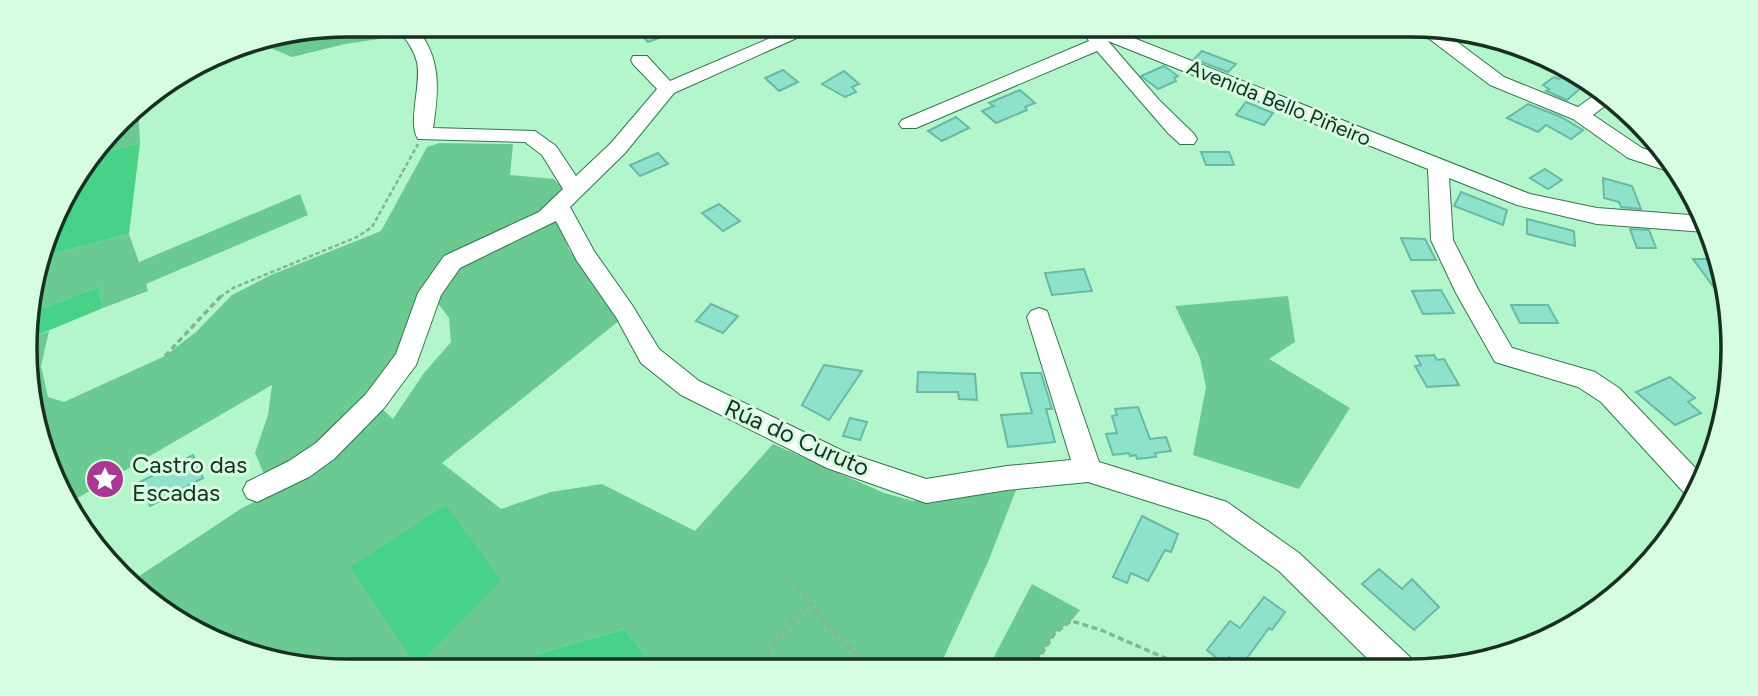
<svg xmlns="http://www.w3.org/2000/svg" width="1758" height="696" font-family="Figtree,sans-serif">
	<rect width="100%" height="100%" fill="#b4f6cb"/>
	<g fill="#6bca91">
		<path d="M348 24 390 25 406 39 386 38 345 44 292 57 273 49 263 39Z"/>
		<path d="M138 105 140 143 93 155 133 107Z"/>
		<path d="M439 143 513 144 510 175 554 179 562 188 557 202 545 214 467 249 394 363 346 423 266 479 255 453 268 415 272 385 69 503 31 412 28 339 49 331 41 366 48 397 64 402 165 356 196 332 232 295 271 275 381 231 427 147Z"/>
		<path d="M300 194 308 215 146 284 148 291 103 308 98 287 28 314 27 305 44 256 129 234 139 262Z"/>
		<path d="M556 216 569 250 620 320 442 463 501 509 551 492 602 484 695 531 773 444 884 493 913 501 1016 490 988 562 938 670H873L869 666 865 670 656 671 625 629 537 654 518 671H348L244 654 151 605 130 582 242 508 299 480 378 405 393 419 424 373 451 342 449 318 437 302 447 271Z"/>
		<path d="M1288 296 1295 342 1269 359 1350 408 1299 489 1193 455 1206 387 1200 358 1175 306Z"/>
		<path d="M1032 584 1080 610 1071 621 1055 633 1031 670H987Z"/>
	</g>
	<g fill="#48d287">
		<path d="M140 143 129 234 44 256 68 187 93 155Z"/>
		<path d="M98 287 103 308 28 339V314Z"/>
		<path d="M446 505 501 580 417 666 350 567Z"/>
		<path d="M625 629 656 671H518L537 654Z"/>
	</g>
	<g fill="#8ee2cc" stroke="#67baa5" stroke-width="2">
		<path d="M631 24H690L691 26 648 42Z"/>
		<path d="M1202 51 1236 64 1228 72 1194 59Z"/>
		<path d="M1164 66 1178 76 1174 78 1176 81 1158 89 1141 76Z"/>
		<path d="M783 70 798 82 779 91 765 78Z"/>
		<path d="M844 71 859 84 852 87 856 92 845 97 822 84Z"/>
		<path d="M1554 77 1559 79 1562 77 1582 87 1567 100 1546 91 1549 89 1543 85Z"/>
		<path d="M1020 90 1035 103 1025 107 1027 110 996 123 982 111 994 106 989 103Z"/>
		<path d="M1246 102 1273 113 1264 125 1236 115Z"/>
		<path d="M1528 104 1561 117 1583 130 1571 139 1546 125 1538 132 1507 118Z"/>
		<path d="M956 117 969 128 942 141 928 131Z"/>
		<path d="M1201 152H1229L1234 165H1206Z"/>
		<path d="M658 153 668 164 640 176 630 165Z"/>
		<path d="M1545 169 1562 180 1548 189 1530 178Z"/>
		<path d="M1603 178 1632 186 1641 209 1621 207 1619 202 1604 198Z"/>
		<path d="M1461 192 1507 210 1503 225 1454 206Z"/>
		<path d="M719 204 740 221 723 231 702 213Z"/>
		<path d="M1527 219 1574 231 1575 246 1527 234Z"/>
		<path d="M1630 229 1649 230 1656 248H1637Z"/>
		<path d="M1401 238 1425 239 1436 260H1411Z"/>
		<path d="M1693 259H1715L1726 303V304Z"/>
		<path d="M1084 269 1092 291 1052 295 1045 273Z"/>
		<path d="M1441 290 1454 313 1423 314 1412 291Z"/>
		<path d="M711 304 738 316 723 333 696 321Z"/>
		<path d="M1511 305H1548L1558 323H1520Z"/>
		<path d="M1434 355 1437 360 1444 359 1459 385 1427 387 1415 366 1421 365 1416 356Z"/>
		<path d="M824 365 862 371 829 420 802 405Z"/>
		<path d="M918 372 975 374 977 400 959 399 958 392H917Z"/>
		<path d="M1021 373H1041L1052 409H1046L1055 442 1008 447 1001 415 1032 413Z"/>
		<path d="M1670 377 1695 398 1688 402 1701 413 1675 425 1636 392Z"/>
		<path d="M1138 407 1150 439 1166 437 1171 451 1155 453 1156 457 1137 459 1136 455 1130 456 1129 453 1113 455 1106 434 1117 433 1112 416 1117 415 1115 409Z"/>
		<path d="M850 418 867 422 860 440 843 436Z"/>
		<path d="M193 455 203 478 150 506 140 482Z"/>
		<path d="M1142 516 1178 534 1171 552 1165 550 1148 581 1131 573 1127 583 1113 577Z"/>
		<path d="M1379 569 1402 589 1412 579 1439 607 1414 630 1362 584Z"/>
		<path d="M1264 597 1285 612 1272 630 1269 628 1241 666 1229 657 1224 664 1207 650 1230 621 1240 628Z"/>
	</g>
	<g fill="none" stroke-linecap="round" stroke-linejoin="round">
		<defs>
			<g id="minor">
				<path d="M394 24H413C442 56 439 89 433 128L535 131 556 146 576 176 611 143 657 89 633 64 631 60 633 56H647L670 81 803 24H828L674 93 625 153 570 207 594 251 632 305 659 349 699 381 845 452 926 479 1007 466 1071 460 1027 317 1031 311 1039 308 1047 311 1099 462 1227 502 1299 553 1411 658 1415 669H1378L1279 571 1208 520 1088 482 1007 490 926 503 827 468 681 395 641 363 616 317 577 261 556 221 460 268 441 295 416 365 384 408 334 459 309 477 257 502 247 498 243 490 247 482 289 461 316 443 366 394 396 354 418 293 444 256 539 212 563 189 542 155 525 142 418 139C407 122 422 85 417 62 413 47 404 37 394 24Z"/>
				<path d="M1072 24H1098L1530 194 1597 208 1703 216 1707 231 1705 232 1597 224 1517 205 1449 178 1453 240 1479 291 1512 348 1595 372 1619 388 1704 477 1693 499 1688 497 1601 402 1578 387 1495 362 1456 293 1431 240 1428 169 1108 41 1159 100 1194 134 1197 139 1194 144H1180L1168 133 1097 51 916 128H902L899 124 902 120 1089 41 1083 31Z"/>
				<path d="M1417 26 1440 29 1504 77 1578 107 1600 91 1614 99 1593 115 1642 148 1662 155 1673 169 1668 171 1628 158 1573 119 1490 85 1419 31Z"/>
			</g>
		</defs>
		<use href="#minor" stroke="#35744f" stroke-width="2"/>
		<path stroke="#81b694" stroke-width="2.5" stroke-dasharray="4.5 2.5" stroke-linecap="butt" d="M220 297 233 288 357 237 372 227 418 144"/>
		<g stroke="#81b694" stroke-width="3.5" stroke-dasharray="6 3.5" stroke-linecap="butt">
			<path d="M165 356 222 295"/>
			<path d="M797 587 832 630 873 670"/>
			<path d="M756 670 777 640 809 604"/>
			<path d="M1031 670 1055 633 1071 621 1101 630 1190 669"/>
		</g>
		<use href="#minor" fill="#fff" fill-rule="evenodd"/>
	</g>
	<defs>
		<symbol id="sight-disc" viewBox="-11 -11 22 22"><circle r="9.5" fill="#a93895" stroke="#d6fce2"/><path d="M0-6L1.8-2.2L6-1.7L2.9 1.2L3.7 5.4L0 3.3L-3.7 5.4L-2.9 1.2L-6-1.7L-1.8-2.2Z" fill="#fff"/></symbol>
	</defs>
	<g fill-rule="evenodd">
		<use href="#sight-disc" x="83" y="457" width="44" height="44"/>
	</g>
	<g text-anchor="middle" stroke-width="6" stroke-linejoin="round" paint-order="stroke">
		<g font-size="21" fill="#173121" stroke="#d6fce2">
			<text transform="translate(1279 103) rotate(22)" y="7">Avenida Bello Piñeiro</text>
		</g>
		<g font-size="24" fill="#173121" stroke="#d6fce2">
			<text transform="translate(797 438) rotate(24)" y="8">Rúa do Curuto</text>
		</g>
		<g font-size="24" fill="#173121" stroke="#d6fce2" text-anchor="start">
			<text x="132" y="473">Castro das<tspan x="132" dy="28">Escadas</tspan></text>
		</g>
	</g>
	<path d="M0 0H1758V696H0ZM348 37H1410A311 311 0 0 1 1721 348V348A311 311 0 0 1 1410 659H348A311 311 0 0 1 37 348V348A311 311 0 0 1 348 37Z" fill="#d6fce2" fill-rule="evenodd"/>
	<path fill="none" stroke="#173121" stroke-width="3.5" d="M348 37H1410A311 311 0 0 1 1721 348V348A311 311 0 0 1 1410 659H348A311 311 0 0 1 37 348V348A311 311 0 0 1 348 37Z"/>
</svg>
